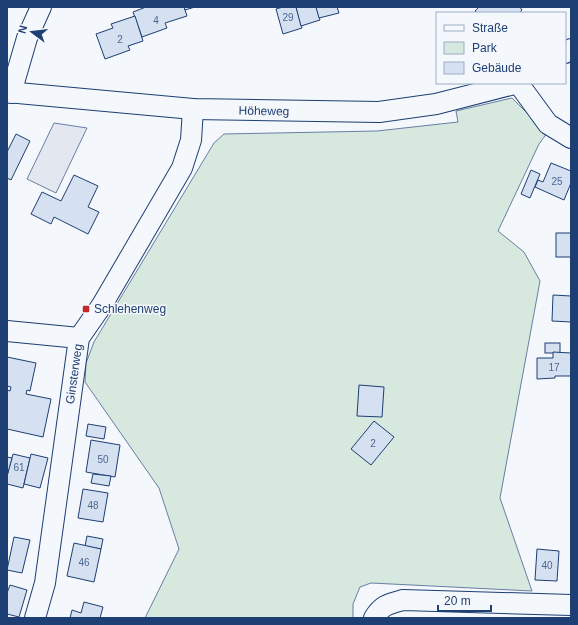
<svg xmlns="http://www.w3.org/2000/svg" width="578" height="625" font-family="Arial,sans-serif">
	<rect width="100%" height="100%" fill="#f4f7fb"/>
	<path fill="#d7e8df" stroke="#687fa3" d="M512 98 547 133 539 144 498 231 524 252 540 281 500 498 532 591 371 583 360 587 353 604V618H145L179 549 159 488 85 382 86 363 94 342 214 143 224 134 377 131 458 122 456 111Z"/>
	<path fill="#e3e8f0" stroke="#687fa3" d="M54 123 87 128 56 193 27 179Z"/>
	<g fill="#d5e0f0" stroke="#1d3f73">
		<path d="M146 7H184L187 16 165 23 167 28 142 37 133 12Z"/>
		<path d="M184 7H195L185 10Z"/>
		<path d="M283 7H296L302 28 283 34 276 9Z"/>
		<path d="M296 7H316L320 20 301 26Z"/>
		<path d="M316 7H337L339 13 319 18Z"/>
		<path d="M479 7H520L522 10 519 13H477L475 11Z"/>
		<path d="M135 16 143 41 128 46 130 50 105 59 96 34 113 28 111 24Z"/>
		<path d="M16 134 30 141 11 180 7 178V152Z"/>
		<path d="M551 163 571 171V183L564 200 535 187 538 180 543 182Z"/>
		<path d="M531 170 540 174 530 198 521 194Z"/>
		<path d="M74 175 98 186 88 207 99 212 88 234 54 217 51 224 31 214 42 192 61 201Z"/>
		<rect x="556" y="233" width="15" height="24"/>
		<path d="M553 295 571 296V322L552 321Z"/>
		<rect x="545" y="343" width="15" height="10"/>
		<path d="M553 352 571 353V376H555V378L537 379V358H553Z"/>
		<path d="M7 357 36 363 30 391 27 390 26 394 51 399 43 437 7 429V390L10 391 11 387 7 386Z"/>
		<path d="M359 385 384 387 382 417 357 416Z"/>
		<path d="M374 421 394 437 371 465 351 449Z"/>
		<path d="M88 424 106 427 104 439 86 436Z"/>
		<path d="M91 440 120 445 115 477 86 472Z"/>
		<path d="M13 454 30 458 23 488 7 484V476Z"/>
		<path d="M31 454 48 458 40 488 24 484Z"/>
		<path d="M7 457 12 458 7 476Z"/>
		<path d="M93 474 111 476 109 486 91 483Z"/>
		<path d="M83 489 108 493 103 522 78 518Z"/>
		<path d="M87 536 103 539 101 549 85 546Z"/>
		<path d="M14 537 30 540 22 573 7 570Z"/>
		<path d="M74 543 101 549 94 582 67 576Z"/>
		<path d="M537 549 559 551 557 581 535 580Z"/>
		<path d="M10 585 27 590 19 617 7 614V593Z"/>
		<path d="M84 602 103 607 100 618H70L72 610 81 613Z"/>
	</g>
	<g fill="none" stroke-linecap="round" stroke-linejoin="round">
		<defs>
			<g id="minor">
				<path d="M565 53 571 49"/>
				<path d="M518 83 548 124 571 138"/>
				<path d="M7 92 193 109 379 112 436 104 518 83"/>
				<path d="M11 93 27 38 41 7"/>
				<path d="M7 331 79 338"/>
				<path d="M35 618 45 583 79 338 102 305 182 168 191 140 193 109"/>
				<path d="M374 618C382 605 388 604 403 600L571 605"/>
			</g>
		</defs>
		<use href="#minor" stroke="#1d3f73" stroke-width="22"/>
		<use href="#minor" stroke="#f4f7fb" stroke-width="20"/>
	</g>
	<rect fill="#c62828" stroke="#f4f7fb" stroke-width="1.5" x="82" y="305" width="8" height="8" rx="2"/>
	<g text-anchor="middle" stroke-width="3" stroke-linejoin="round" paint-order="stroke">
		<g font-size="10" fill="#4b6792">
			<text x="288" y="21">29</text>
			<text x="156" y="24">4</text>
			<text x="120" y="43">2</text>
			<text x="557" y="185">25</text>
			<text x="554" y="371">17</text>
			<text x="373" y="447">2</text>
			<text x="103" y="463">50</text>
			<text x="19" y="471">61</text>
			<text x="93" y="509">48</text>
			<text x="84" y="566">46</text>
			<text x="547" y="569">40</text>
		</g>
		<g font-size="12" fill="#1d3f73" stroke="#f4f7fb">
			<text transform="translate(264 111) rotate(1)" y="4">Höheweg</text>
			<text transform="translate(74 374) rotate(-82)" y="4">Ginsterweg</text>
		</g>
		<g font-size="12" fill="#1d3f73" stroke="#f4f7fb" text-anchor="start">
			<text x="94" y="313">Schlehenweg</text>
		</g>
	</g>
	<rect width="578" height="625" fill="none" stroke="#1d3f73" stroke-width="16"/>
	<rect x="436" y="12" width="130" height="72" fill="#f4f7fb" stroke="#9eadc5"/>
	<rect x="444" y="25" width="20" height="6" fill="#f4f7fb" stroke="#9eadc5"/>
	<text x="472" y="32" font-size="12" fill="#1d3f73">Straße</text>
	<rect x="444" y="42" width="20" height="12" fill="#d7e8df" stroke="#9eadc5"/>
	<text x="472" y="52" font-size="12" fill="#1d3f73">Park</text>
	<rect x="444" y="62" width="20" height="12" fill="#d5e0f0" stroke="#9eadc5"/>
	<text x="472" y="72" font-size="12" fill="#1d3f73">Gebäude</text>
	<g transform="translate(32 32) rotate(285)" stroke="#f4f7fb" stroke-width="3" paint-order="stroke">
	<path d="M0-3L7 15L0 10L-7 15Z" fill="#1d3f73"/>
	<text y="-6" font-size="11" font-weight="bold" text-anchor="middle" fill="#1d3f73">N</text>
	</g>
	<path d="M438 605v6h53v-6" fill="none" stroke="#1d3f73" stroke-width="2"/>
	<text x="444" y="605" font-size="12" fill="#1d3f73" stroke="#f4f7fb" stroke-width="3" paint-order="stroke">20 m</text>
</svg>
